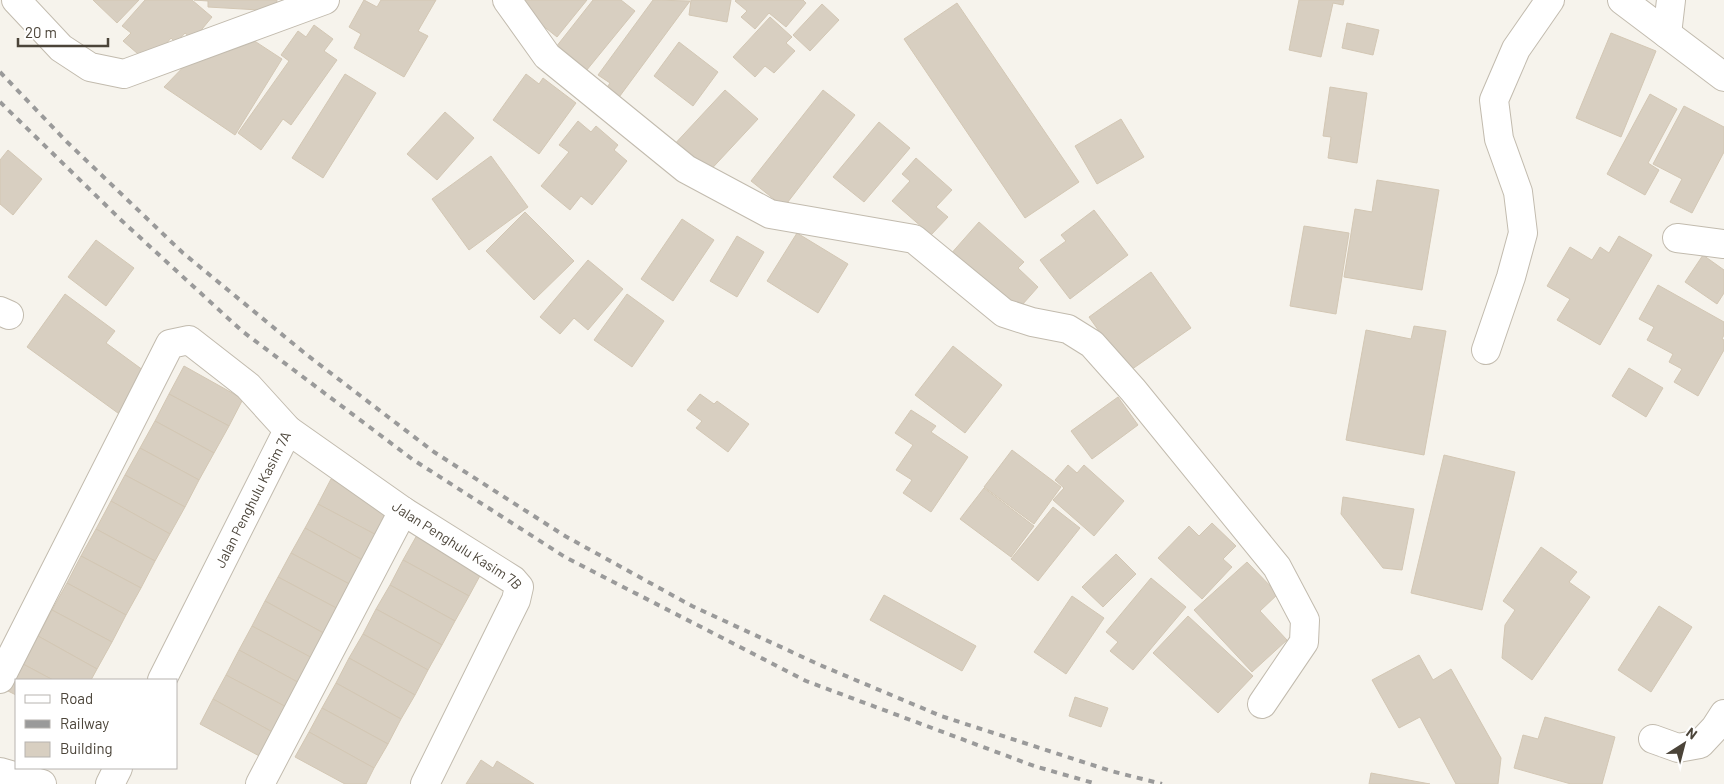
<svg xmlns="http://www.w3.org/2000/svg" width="1724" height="784" font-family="Barlow,sans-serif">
	<rect width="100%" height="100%" fill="#f6f3ec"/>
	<g fill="#d8cfc1" stroke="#d3c7b4">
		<path d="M93 0H139L117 23Z"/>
		<path d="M145 0H192L212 17 193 40 185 33 176 43 171 38 156 56 145 60 123 41 131 33 122 26Z"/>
		<path d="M194 0H277L276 11 208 7V1Z"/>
		<path d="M364 0 377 7 381 0H436L418 31 428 36 404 77 354 48 361 34 349 27Z"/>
		<path d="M511 0H587L557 37Z"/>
		<path d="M593 0H621L635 11 586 71 556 47Z"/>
		<path d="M653 0 690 1 614 104 602 95 610 83 598 75Z"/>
		<path d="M691 0H731L727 22 689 15Z"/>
		<path d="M736 0H803L806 3 786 27 769 13 755 29 741 17 747 11 735 1Z"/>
		<path d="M1299 0H1344L1343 5 1333 3 1321 57 1289 50Z"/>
		<path d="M957 3 1079 182 1025 218 904 39Z"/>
		<path d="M822 4 839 20 810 51 793 35Z"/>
		<path d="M770 17 792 37 786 43 795 51 774 73 765 66 755 77 733 57Z"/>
		<path d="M1347 23 1379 30 1373 55 1342 48Z"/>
		<path d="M314 25 333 39 324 51 337 60 291 125 283 119 261 150 238 133 289 61 281 55 298 31 306 37Z"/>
		<path d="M1611 33 1656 51 1621 137 1576 118Z"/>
		<path d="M253 40 282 59 235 135 164 87 193 57Z"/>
		<path d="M679 42 718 72 693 106 654 76Z"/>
		<path d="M345 74 376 93 323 178 292 158Z"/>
		<path d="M526 74 539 84 543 78 576 103 539 154 493 120Z"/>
		<path d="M1330 87 1367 93 1357 163 1328 158 1331 137 1323 136Z"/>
		<path d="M725 90 758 119 704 177 671 148Z"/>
		<path d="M823 90 855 115 784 207 751 181Z"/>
		<path d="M1650 94 1677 109 1648 163 1659 170 1645 195 1607 174Z"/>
		<path d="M1684 106 1724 127V152L1692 213 1670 202 1682 179 1653 164Z"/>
		<path d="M445 112 474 138 437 180 407 154Z"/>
		<path d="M1121 119 1144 157 1097 184 1075 146Z"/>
		<path d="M578 121 591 132 596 126 618 145 614 150 627 161 592 205 581 196 570 210 541 186 569 152 559 145Z"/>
		<path d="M879 122 910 148 864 202 833 177Z"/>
		<path d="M8 150 42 179 13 215 0 204V160Z"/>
		<path d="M491 156 528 207 469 250 432 199Z"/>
		<path d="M916 158 952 190 936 207 948 217 931 235 892 201 910 181 902 174Z"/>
		<path d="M1377 180 1439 190 1422 290 1344 277 1355 209 1372 212Z"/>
		<path d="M1094 210 1128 255 1070 299 1040 260 1066 241 1061 235Z"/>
		<path d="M525 212 574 261 534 300 486 251Z"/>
		<path d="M682 219 714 240 673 301 641 279Z"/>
		<path d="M979 222 1024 262 1018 268 1038 287 1014 314 949 256Z"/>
		<path d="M1304 226 1349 233 1336 314 1290 306Z"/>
		<path d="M797 233 848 264 818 313 767 281Z"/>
		<path d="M737 236 764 252 737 297 710 281Z"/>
		<path d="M1619 236 1652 255 1600 345 1557 320 1570 299 1547 286 1570 247 1592 260 1600 247 1609 253Z"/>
		<path d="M96 240 134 268 106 306 68 277Z"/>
		<path d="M1703 255 1724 270V293L1717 304 1685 282Z"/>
		<path d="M588 260 623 289 588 330 574 318 560 334 540 317Z"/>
		<path d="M1151 272 1191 328 1128 372 1089 317Z"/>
		<path d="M1658 285 1724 322V335L1722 339 1724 340V350L1698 396 1674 382 1682 369 1669 362 1673 354 1647 340 1654 327 1639 319Z"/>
		<path d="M65 294 115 331 106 343 151 376 122 416 27 347Z"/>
		<path d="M627 294 664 321 632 367 594 340Z"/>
		<path d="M1414 326 1446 331 1424 455 1346 440 1366 330 1411 339Z"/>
		<path d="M953 346 1002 385 965 433 915 395Z"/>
		<path d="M184 366 243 399 229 426 169 394Z"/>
		<path d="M1629 368 1663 388 1646 417 1612 396Z"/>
		<path d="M169 394 229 426 214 453 155 421Z"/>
		<path d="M700 394 714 404 717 401 749 424 728 452 696 428 702 421 687 410Z"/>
		<path d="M1118 397 1138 425 1092 459 1071 431Z"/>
		<path d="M911 410 936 426 931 432 968 457 931 512 903 493 912 480 896 470 913 445 895 433Z"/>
		<path d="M155 421 214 453 199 480 140 448Z"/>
		<path d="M140 448 199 480 185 507 125 475Z"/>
		<path d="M1012 450 1061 487 1034 524 984 487Z"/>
		<path d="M1444 455 1515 472 1482 610 1411 593Z"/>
		<path d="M1068 465 1077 473 1084 465 1124 501 1094 536 1053 500 1064 488 1055 480Z"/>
		<path d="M125 475 185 507 170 534 111 501Z"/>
		<path d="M331 479 395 514 382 538 318 504Z"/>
		<path d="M984 488 1034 526 1011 557 960 519Z"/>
		<path d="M1343 497 1414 509 1402 570 1383 568 1341 514Z"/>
		<path d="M111 501 170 534 155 561 96 529Z"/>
		<path d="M318 504 382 538 368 563 305 528Z"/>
		<path d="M1053 507 1080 528 1038 581 1011 559Z"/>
		<path d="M1212 523 1236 546 1223 559 1232 567 1202 599 1158 558 1189 526 1199 536Z"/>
		<path d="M305 528 368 563 355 587 291 553Z"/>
		<path d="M96 529 155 561 141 588 81 556Z"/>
		<path d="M417 535 482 572 469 596 403 560Z"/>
		<path d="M1541 547 1577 572 1569 582 1590 597 1532 680 1502 658 1505 625 1515 610 1503 601Z"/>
		<path d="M291 553 355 587 342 611 278 577Z"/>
		<path d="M1116 554 1136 574 1103 607 1082 587Z"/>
		<path d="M81 556 141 588 126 615 67 583Z"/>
		<path d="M403 560 469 596 455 621 390 585Z"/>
		<path d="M1247 562 1278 594 1260 611 1287 640 1252 672 1194 610Z"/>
		<path d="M278 577 342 611 329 636 265 601Z"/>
		<path d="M1151 578 1186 607 1133 670 1110 651 1118 642 1106 632Z"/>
		<path d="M67 583 126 615 112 642 52 610Z"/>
		<path d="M390 585 455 621 442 645 376 609Z"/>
		<path d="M884 595 976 646 962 671 870 620Z"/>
		<path d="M1072 596 1104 618 1066 674 1034 652Z"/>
		<path d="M265 601 329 636 316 660 252 626Z"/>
		<path d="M1659 606 1692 627 1651 692 1618 670Z"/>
		<path d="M376 609 442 645 428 670 363 634Z"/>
		<path d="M52 610 112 642 97 669 38 636Z"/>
		<path d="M1188 616 1253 676 1218 713 1153 653Z"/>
		<path d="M252 626 316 660 303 685 239 650Z"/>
		<path d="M363 634 428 670 415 695 349 658Z"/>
		<path d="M38 636 97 669 91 680H53L23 664Z"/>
		<path d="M239 650 303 685 290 709 226 675Z"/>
		<path d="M1419 655 1433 680 1451 669 1501 758 1498 784H1456L1420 717 1399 728 1372 680Z"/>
		<path d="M349 658 415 695 401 719 336 683Z"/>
		<path d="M23 664 53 680H16V695L8 691Z"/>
		<path d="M226 675 290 709 276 734 213 699Z"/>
		<path d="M336 683 401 719 388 744 322 708Z"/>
		<path d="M1075 697 1108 708 1101 727 1069 716Z"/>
		<path d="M213 699 276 734 263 758 200 724Z"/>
		<path d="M322 708 388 744 374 768 309 732Z"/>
		<path d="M1545 717 1615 737 1602 784H1571L1514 768 1523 735 1538 739Z"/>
		<path d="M309 732 374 768 366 784H345L295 757Z"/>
		<path d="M481 760 493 768 497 761 534 784H466Z"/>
		<path d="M1371 773 1430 784H1369Z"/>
	</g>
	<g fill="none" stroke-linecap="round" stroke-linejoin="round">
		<defs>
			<g id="minor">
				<path d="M16 0 61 48 90 67 124 74 325 0"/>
				<path d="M507 0 547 56 686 169 770 214 914 239 1004 313 1032 322 1068 329 1092 344 1133 390 1277 567 1305 620 1304 642 1262 704"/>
				<path d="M1622 0 1724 77"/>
				<path d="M1667 34 1671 0"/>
				<path d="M1677 238 1724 244"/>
				<path d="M0 311 9 315"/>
				<path d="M1486 350 1511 277 1523 233 1518 192 1499 139 1494 100 1516 49 1550 0"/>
				<path id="s1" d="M0 679 170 344 189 340 248 386 288 430 403 511 513 580 519 587 516 600 425 784"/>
				<path id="s2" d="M162 680 288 430"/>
				<path d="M1653 739 1678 748 1700 744 1715 728 1724 714"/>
				<path d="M0 772 42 784"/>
				<path d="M110 784 118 768"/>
				<path d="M260 784 403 511"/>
			</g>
		</defs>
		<use href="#minor" stroke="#c2bbae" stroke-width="30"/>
		<use href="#minor" stroke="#fff" stroke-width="28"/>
		<g stroke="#9a9a9a" stroke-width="4" stroke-dasharray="6 6" stroke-linecap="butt">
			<path d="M0 72 67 142 183 253 307 355 434 452 565 536 692 606 820 665 941 716 1111 771 1162 784"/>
			<path d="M0 102 121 220 242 331 412 459 565 557 806 681 1034 766 1097 784"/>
		</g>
	</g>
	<g text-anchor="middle" stroke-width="4" stroke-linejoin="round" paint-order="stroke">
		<g font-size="14" fill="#4b4439" stroke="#fff">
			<text dy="5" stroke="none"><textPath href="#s2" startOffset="202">Jalan Penghulu Kasim 7A</textPath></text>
			<text dy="5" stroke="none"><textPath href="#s1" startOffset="734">Jalan Penghulu Kasim 7B</textPath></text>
		</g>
	</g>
	<rect x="15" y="679" width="162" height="90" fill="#ffffff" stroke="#b7b4b0"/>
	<rect x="25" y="695" width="25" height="8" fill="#ffffff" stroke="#b7b4b0"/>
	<text x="60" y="704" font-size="15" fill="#4b4439">Road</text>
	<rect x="25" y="720" width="25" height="8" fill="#9a9a9a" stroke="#b7b4b0"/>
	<text x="60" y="729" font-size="15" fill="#4b4439">Railway</text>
	<rect x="25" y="742" width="25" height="15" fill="#d8cfc1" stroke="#b7b4b0"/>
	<text x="60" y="754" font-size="15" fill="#4b4439">Building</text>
	<g transform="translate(1684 744) rotate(36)" stroke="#ffffff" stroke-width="4" paint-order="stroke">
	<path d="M0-4L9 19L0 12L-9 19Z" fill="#4b4439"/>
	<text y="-8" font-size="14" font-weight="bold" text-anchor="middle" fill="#4b4439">N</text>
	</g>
	<path d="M18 38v8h90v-8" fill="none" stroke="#4b4439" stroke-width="2.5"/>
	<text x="25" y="38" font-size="15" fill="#4b4439" stroke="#ffffff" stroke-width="4" paint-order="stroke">20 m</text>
</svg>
